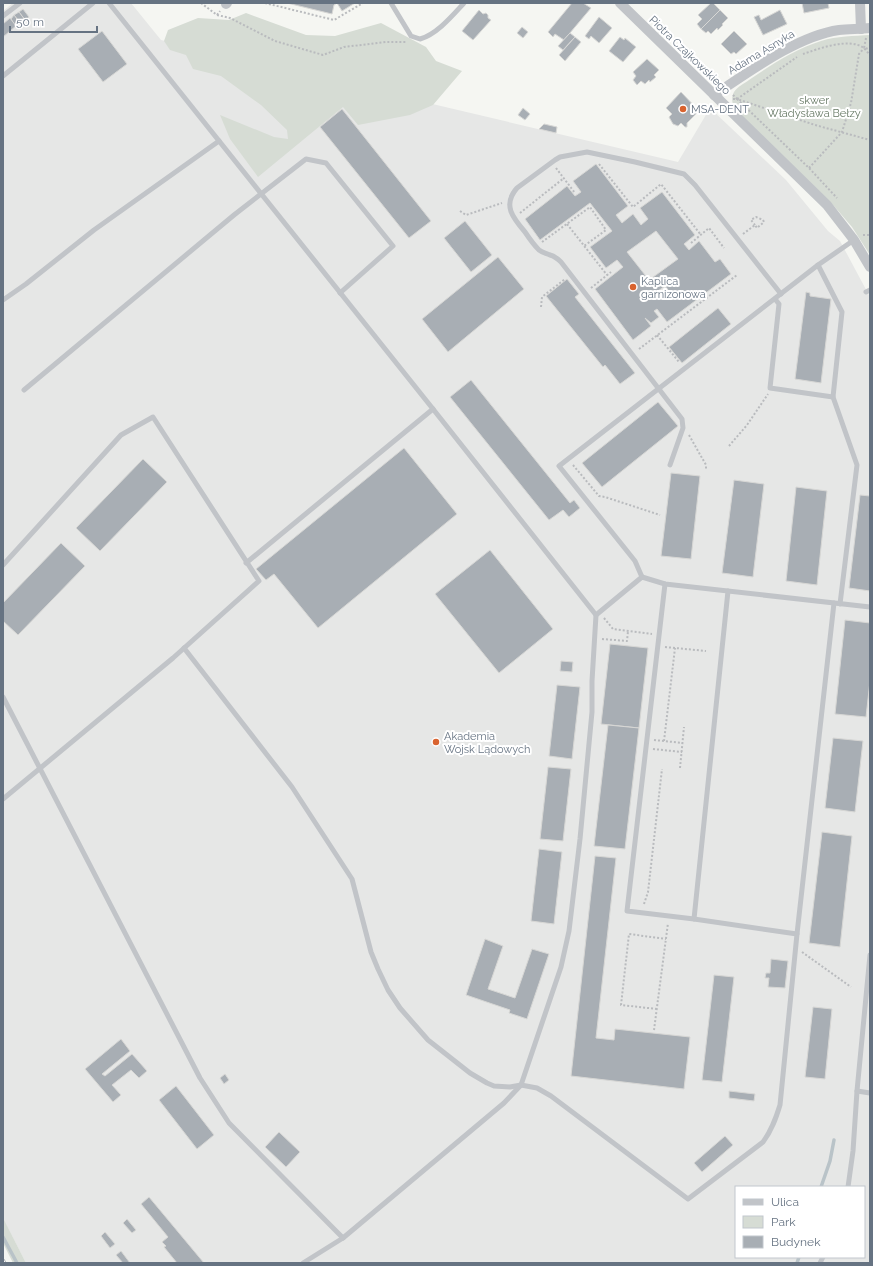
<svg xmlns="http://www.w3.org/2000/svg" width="873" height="1266" font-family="Raleway,sans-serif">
	<rect width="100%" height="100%" fill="#f5f6f2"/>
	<path fill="#e6e7e6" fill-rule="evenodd" d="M13 3H131L161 40 678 162 710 108 786 180 828 231 840 241 870 297V1263H26L3 1219V11ZM736 1187H864V1257H736Z"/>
	<g fill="#d6dcd4">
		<path d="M246 13 306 35 335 36 381 23 426 47 436 61 462 71 433 105 410 115 358 125 343 107 258 177 230 139 220 115 274 137 288 139 287 130 261 105 221 76 193 69 186 55 170 50 164 41 168 30 198 18 229 20Z"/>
		<path d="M870 35V255L852 227 834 206 735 109C732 105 731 97 734 92 737 87 745 83 749 80 771 65 795 49 821 41 837 36 854 36 870 35Z"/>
		<path d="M3 1219V1218L26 1263H13L3 1243Z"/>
	</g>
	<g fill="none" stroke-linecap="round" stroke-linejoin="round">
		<g stroke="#b9c3c8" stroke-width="3.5">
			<path d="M821 1187 830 1161 834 1140"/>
			<path d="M3 1237 17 1263"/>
			<path d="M797 1263 799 1257"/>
		</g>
	</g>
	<g fill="#a8aeb4" stroke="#d7d7d5" fill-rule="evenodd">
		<path d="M287 3H355L342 11 337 3 334 5 332 14Z"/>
		<path d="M572 3H583L591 8 564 40 555 34 553 37 548 32Z"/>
		<path d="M711 3H713L720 10 701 29 697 24 702 19 698 15Z"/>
		<path d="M802 3H828L829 8 804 13Z"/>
		<path d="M23 9 29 17 25 20 19 12Z"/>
		<path d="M479 10 483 14 486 13 488 15V18L491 20 473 40 462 31Z"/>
		<path d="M720 10 728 18 722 24 723 25 718 30 717 28 711 34 708 31 706 33 701 29Z"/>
		<path d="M780 10 787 24 763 35 754 17 759 15 761 20Z"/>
		<path d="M19 12 25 20 20 23 14 15Z"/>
		<path d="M14 15 20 23 16 27 11 19Z"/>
		<path d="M599 17 612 28 599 43 591 36 589 39 585 36Z"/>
		<path d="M10 18 16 26 3 37V24Z"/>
		<path d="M522 27 528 32 523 38 517 33Z"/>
		<path d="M102 31 127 64 103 82 78 49Z"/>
		<path d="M734 31 747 44 736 54 734 52 731 54 721 44Z"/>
		<path d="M570 33 575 37 563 50 558 46Z"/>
		<path d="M575 37 581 42 565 61 559 55Z"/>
		<path d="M620 37 624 40 625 38 636 47 623 62 609 51Z"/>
		<path d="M647 59 659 70 654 75 656 77 650 82 649 80 645 84 641 81 637 85 633 80 636 76 633 72Z"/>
		<path d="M681 92 699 111 687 123V127H685L681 123 678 126 673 124 669 117 672 114 666 108Z"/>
		<path d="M523 108 530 114 525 120 518 115Z"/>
		<path d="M342 109 431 221 409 238 320 127Z"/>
		<path d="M544 124 557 127 556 133 539 129Z"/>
		<path d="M596 164 628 206 616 215 622 223 633 214 641 225 648 219 640 208 662 192 695 235 684 244 689 250 699 241 715 262 720 259 731 274 667 322 657 309 654 311 659 317 651 323 645 318 651 326 633 340 595 289 623 267 617 260 606 268 590 247 612 231 590 203 540 240 525 219 567 186 575 196 581 192 573 181ZM656 231 678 259 649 280 627 252ZM665 286 671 294 664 299 658 291Z"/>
		<path d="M465 221 492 255 471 272 444 238Z"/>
		<path d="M498 257 524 289 448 352 422 319Z"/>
		<path d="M567 279 579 294 575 297 635 373 620 384 605 365 603 367 546 296Z"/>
		<path d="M806 292 810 293V296L831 299 821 383 795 379Z"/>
		<path d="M718 308 731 324 682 363 669 347Z"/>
		<path d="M471 380 570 503 574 500 580 508 569 517 563 510 549 520 450 397Z"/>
		<path d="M658 402 678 426 602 487 582 463Z"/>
		<path d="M404 448 457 514 318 628 274 574 266 580 256 569Z"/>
		<path d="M143 459 167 482 100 551 76 528Z"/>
		<path d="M671 473 700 476 691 559 661 556Z"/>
		<path d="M734 480 764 484 753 577 722 573Z"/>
		<path d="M796 487 827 491 817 585 786 581Z"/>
		<path d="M860 495 870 496V591L849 588Z"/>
		<path d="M61 543 85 566 18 635 3 621V603Z"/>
		<path d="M490 550 553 629 499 673 435 594Z"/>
		<path d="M845 620 870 623V681L866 717 835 714Z"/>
		<path d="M610 644 648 648 639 728 601 724Z"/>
		<path d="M561 661 573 662 572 672 560 671Z"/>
		<path d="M557 685 580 687 572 759 549 756Z"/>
		<path d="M608 725 639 728 625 849 594 846Z"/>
		<path d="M833 738 863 741 855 812 825 808Z"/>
		<path d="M548 767 571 769 563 841 540 839Z"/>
		<path d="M822 832 852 836 840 947 809 943Z"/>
		<path d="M539 849 562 852 554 924 531 921Z"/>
		<path d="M595 856 616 858 596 1038 614 1040 615 1029 690 1037 684 1089 571 1076Z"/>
		<path d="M485 939 503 946 488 989 515 998 532 949 549 954 527 1019 509 1013 510 1010 466 995Z"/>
		<path d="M771 959 788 961 785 988 768 987 769 978H765L766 973H770Z"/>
		<path d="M714 975 734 977 722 1082 702 1080Z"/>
		<path d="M813 1007 832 1009 825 1079 805 1077Z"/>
		<path d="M121 1039 130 1051 102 1074 105 1076 132 1054 147 1071 139 1078 131 1070 112 1085 121 1095 113 1102 85 1069Z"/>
		<path d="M225 1074 229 1080 224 1084 220 1078Z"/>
		<path d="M176 1086 214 1135 197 1149 159 1100Z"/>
		<path d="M729 1091 755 1094 754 1101 729 1098Z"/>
		<path d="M279 1132 300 1152 286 1167 265 1147Z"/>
		<path d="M725 1136 733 1145 702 1172 694 1163Z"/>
		<path d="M149 1197 204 1263H177L164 1247 166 1246 162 1242 168 1237 141 1204Z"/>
		<path d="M127 1219 136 1230 132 1233 123 1223Z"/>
		<path d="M105 1232 115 1244 110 1248 101 1236Z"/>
		<path d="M121 1251 130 1263H123L116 1255Z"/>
	</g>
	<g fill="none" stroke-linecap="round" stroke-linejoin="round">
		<g stroke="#b9bbbe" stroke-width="2" stroke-dasharray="2 2" stroke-linecap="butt">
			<path d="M201 3 217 15 220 11"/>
			<path d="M265 3 334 20 363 3"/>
			<path d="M217 15 230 18 275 41 323 55 344 47 386 42H406"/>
			<path d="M866 38 864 48 870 49"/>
			<path d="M803 54C818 49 849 37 864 48 866 50 868 53 870 55"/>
			<path d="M733 95 737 99 815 125 870 140"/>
			<path d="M733 99H737L797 57"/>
			<path d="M737 99 809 168 837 198"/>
			<path d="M599 164 633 207 661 184 701 235"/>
			<path d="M556 168 575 193"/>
			<path d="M809 168 842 132 851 103 859 54 864 48"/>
			<path d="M460 211 466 215 502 203"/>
			<path d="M520 213 564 178"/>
			<path d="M567 224 607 275"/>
			<path d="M743 234 755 225 757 228 764 222 763 220 756 217 751 220 755 225"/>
			<path d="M863 235H870"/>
			<path d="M542 242 590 207 606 230 584 246"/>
			<path d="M691 243 709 228 724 248"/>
			<path d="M591 288 611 272"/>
			<path d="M541 307 542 297 565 279"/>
			<path d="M657 335 679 362"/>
			<path d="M639 349 737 275"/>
			<path d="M689 435 706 465V469"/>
			<path d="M729 446 747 425 768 394"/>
			<path d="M573 465 599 496 605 497 660 515"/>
			<path d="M604 618 613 629 652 634"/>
			<path d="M602 639 627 641 628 631"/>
			<path d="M665 647 706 651"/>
			<path d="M654 740 683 743"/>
			<path d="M664 741 675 648"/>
			<path d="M653 749 682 752"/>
			<path d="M680 768 684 727"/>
			<path d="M644 904 648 892 662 769"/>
			<path d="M802 952 851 987"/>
			<path d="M657 1009 621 1005 629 934 666 939"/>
			<path d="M654 1030 668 923"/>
		</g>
		<g stroke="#c1c4c8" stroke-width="5">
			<path d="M109 3 433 409 596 615 642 577 665 584 870 607"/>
			<path d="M391 3 411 36 420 39C437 34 452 16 464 3"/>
			<path d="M3 16 20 3"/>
			<path d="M3 76 93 3"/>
			<path d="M818 265 842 312 833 397 857 465 840 604"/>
			<path d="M866 292 870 290"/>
			<path d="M775 299 779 304 770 388 833 397"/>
			<path d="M3 300 26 284 94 230 219 141"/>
			<path d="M24 390 234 215 306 159 326 163 393 246 340 293"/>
			<path d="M670 465 683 428 682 419 561 262C558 259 554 256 550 255 546 253 543 253 539 250 534 245 529 238 525 232 513 218 502 205 517 188L555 160 560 157 587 152 635 162 684 174 695 185 781 294"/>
			<path d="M246 563 433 409"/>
			<path d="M3 565 121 435 153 417 259 581 173 658 3 799"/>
			<path d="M642 577 635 561 559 466 818 265 854 240"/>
			<path d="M665 584 627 911 694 919 797 934"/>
			<path d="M184 648 292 787 352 879 371 952 378 969 388 990 400 1008 428 1040 470 1073 487 1083 494 1086 510 1087 521 1085 537 1088 551 1096 688 1199 763 1142C772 1130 776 1118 780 1105L797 934 834 603"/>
			<path d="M3 697 200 1078 229 1123 343 1238"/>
			<path d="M694 919 728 591"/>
			<path d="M857 1091 870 1093"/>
			<path d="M848 1187 853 1151 857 1091 870 955"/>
			<path d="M303 1263 343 1238 504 1103 521 1085 561 967 569 931 580 839 592 712V681L596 615"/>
			<path d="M820 1263 823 1257"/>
		</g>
		<g stroke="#c1c4c8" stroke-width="10">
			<path d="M620 3 827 205 854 240 870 267"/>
			<path d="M860 3 861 29"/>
			<path d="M226 4 227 3"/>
			<path d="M714 95C749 72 797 36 839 30 849 29 860 29 870 28"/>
		</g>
		<defs>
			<path id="rail" d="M3 1261 4 1263"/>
		</defs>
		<use href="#rail" stroke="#a2a7ad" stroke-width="4.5"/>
		<use href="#rail" stroke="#fff" stroke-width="3" stroke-dasharray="9" stroke-linecap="butt"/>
	</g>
	<g fill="#d9632f" stroke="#fff" stroke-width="1.5">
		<circle cx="683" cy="109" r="4"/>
		<circle cx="633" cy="287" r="4"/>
		<circle cx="436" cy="742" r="4"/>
	</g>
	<g text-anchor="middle" stroke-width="4" stroke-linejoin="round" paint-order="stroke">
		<g font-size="11" fill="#667382" stroke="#fff">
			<text transform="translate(761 52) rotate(-31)" y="4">Adama Asnyka</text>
			<text transform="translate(690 55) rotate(44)" y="4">Piotra Czajkowskiego</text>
		</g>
		<g font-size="11" fill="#677965" stroke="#fff">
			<text x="814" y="104">skwer<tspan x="814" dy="13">Władysława Bełzy</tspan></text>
		</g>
		<g font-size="11" fill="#667382" stroke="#fff" text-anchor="start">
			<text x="691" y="113">MSA-DENT</text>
			<text x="641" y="285">Kaplica<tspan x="641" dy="13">garnizonowa</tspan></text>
			<text x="444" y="740">Akademia<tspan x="444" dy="13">Wojsk Lądowych</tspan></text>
		</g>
	</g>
	<rect width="873" height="1266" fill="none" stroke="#667382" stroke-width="8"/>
	<rect x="735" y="1186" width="130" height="72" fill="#ffffff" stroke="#c2c7cd"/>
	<rect x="743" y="1199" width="20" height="6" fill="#c1c4c8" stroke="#c2c7cd"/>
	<text x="771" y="1206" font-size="12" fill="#667382">Ulica</text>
	<rect x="743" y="1216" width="20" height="12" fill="#d6dcd4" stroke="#c2c7cd"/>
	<text x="771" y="1226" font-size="12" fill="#667382">Park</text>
	<rect x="743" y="1236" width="20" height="12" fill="#a8aeb4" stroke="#c2c7cd"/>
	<text x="771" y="1246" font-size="12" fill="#667382">Budynek</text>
	<path d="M10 26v6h87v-6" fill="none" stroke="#667382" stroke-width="2"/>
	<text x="16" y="26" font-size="12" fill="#667382" stroke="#ffffff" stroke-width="3" paint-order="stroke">50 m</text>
</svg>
